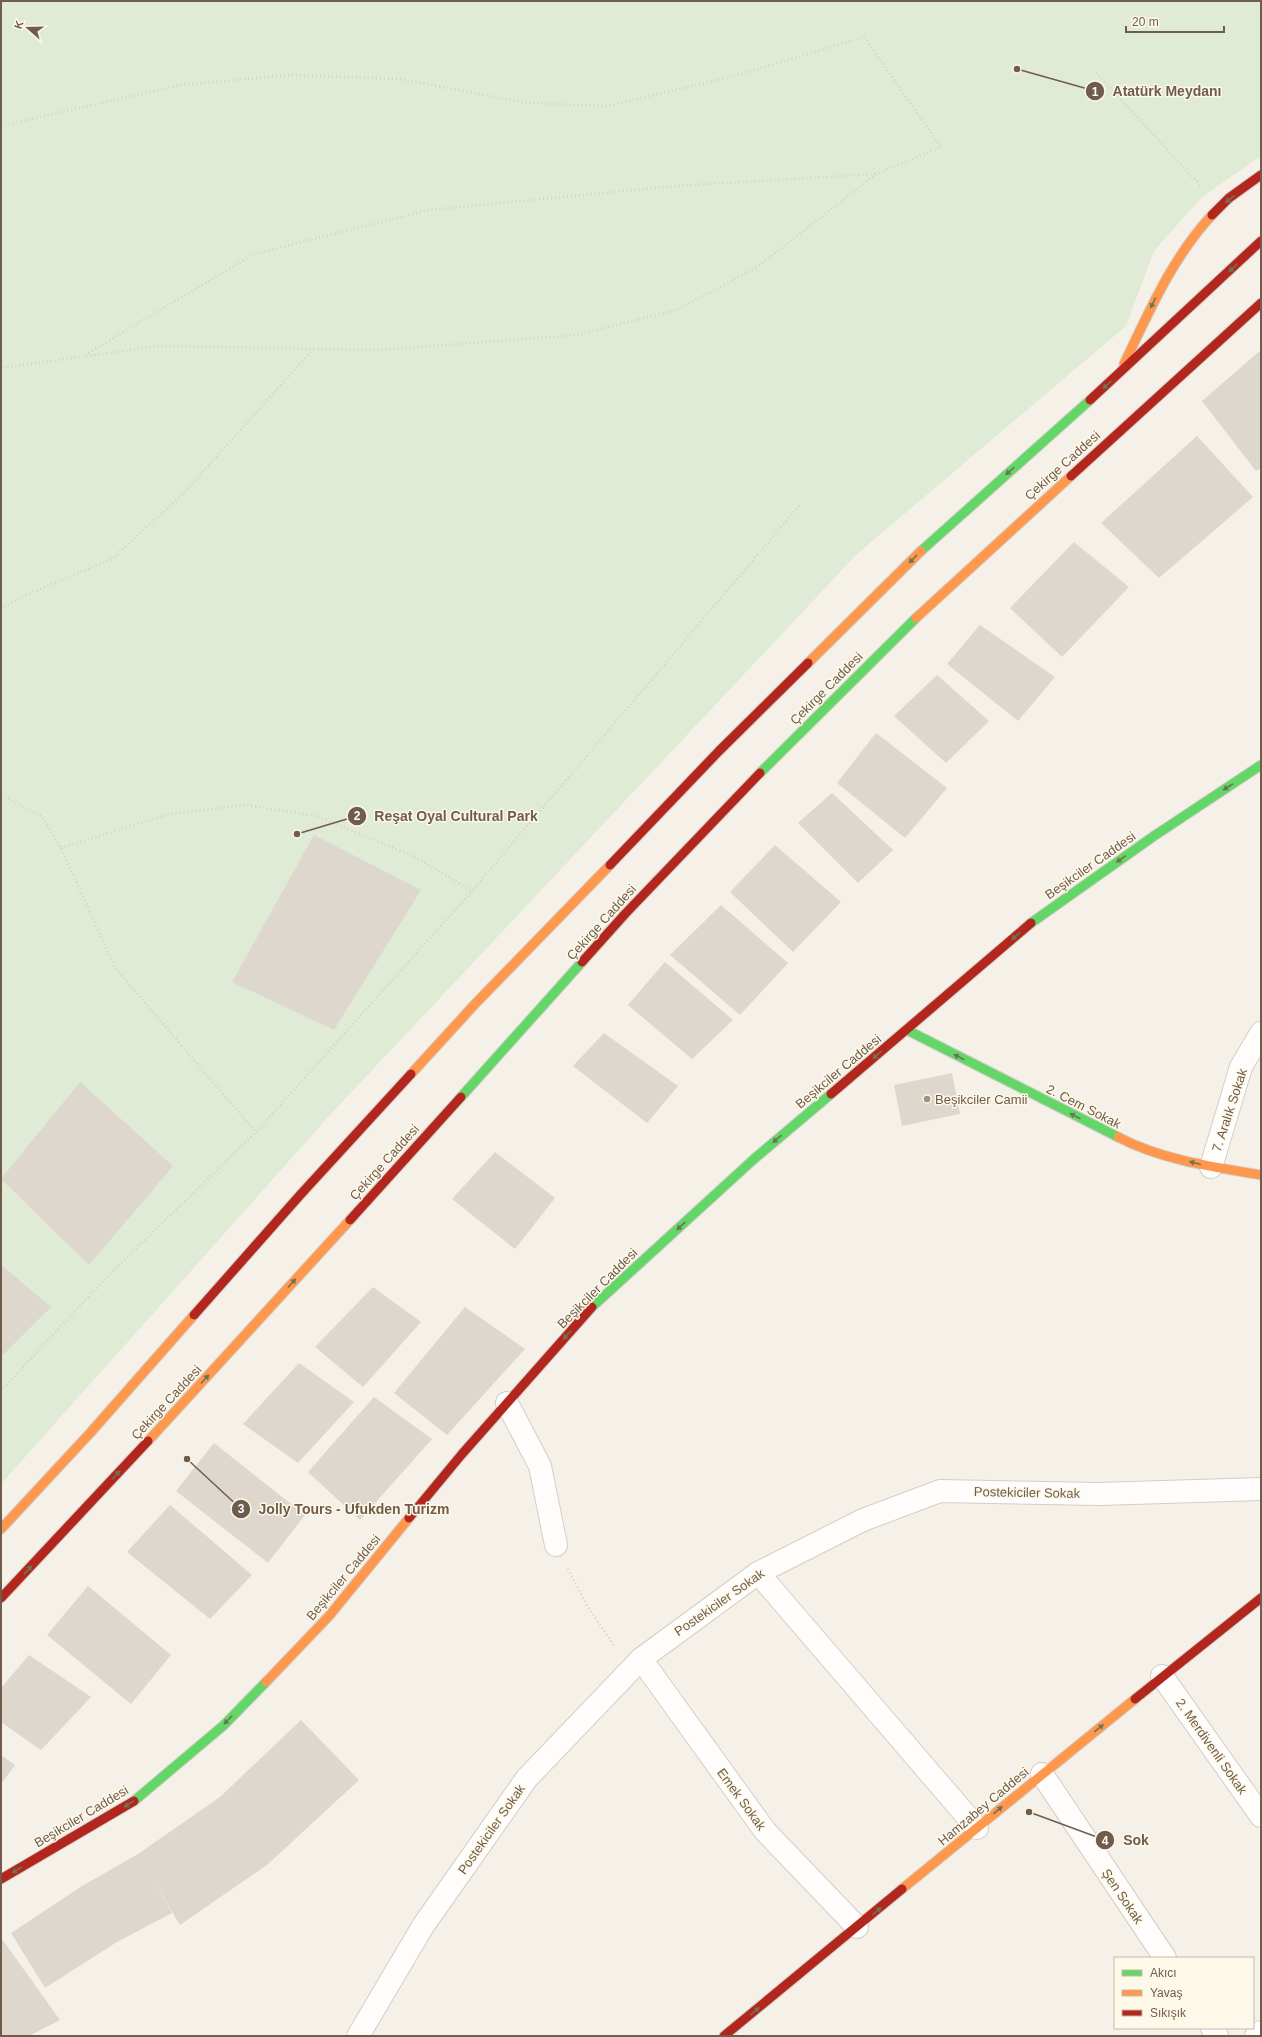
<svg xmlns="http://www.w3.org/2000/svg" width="1262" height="2037" font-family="Arial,sans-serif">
	<rect width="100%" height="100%" fill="#f5f1e8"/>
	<path fill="#dfebd4" d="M1 1H1261V156L1202 197 1154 251 1126 326 857 554 330 1115 1 1484Z"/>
	<g fill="#ded7ce">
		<path d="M1261 350V468L1256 471 1202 401Z"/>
		<path d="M1197 436 1253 497 1159 578 1101 523Z"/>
		<path d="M1074 542 1129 587 1062 657 1010 608Z"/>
		<path d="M980 625 1055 677 1018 721 947 664Z"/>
		<path d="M937 675 989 721 946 763 894 716Z"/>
		<path d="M876 733 947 788 905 838 837 783Z"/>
		<path d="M832 793 893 850 858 883 798 823Z"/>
		<path d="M314 835 421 890 334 1030 232 982Z"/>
		<path d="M775 845 841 902 793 952 730 892Z"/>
		<path d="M721 905 788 963 740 1015 670 955Z"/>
		<path d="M665 962 733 1020 692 1059 628 1005Z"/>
		<path d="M604 1033 678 1086 647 1123 573 1066Z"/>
		<path d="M952 1073 960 1114 902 1126 894 1085Z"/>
		<path d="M80 1082 173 1166 89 1265 1 1179Z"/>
		<path d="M495 1152 555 1198 515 1249 452 1199Z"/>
		<path d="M1 1265 51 1307 1 1357Z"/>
		<path d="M373 1287 421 1322 363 1387 315 1347Z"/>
		<path d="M465 1307 525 1349 447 1435 394 1393Z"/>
		<path d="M299 1363 354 1402 298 1463 243 1424Z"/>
		<path d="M374 1397 432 1439 360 1520 308 1472Z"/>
		<path d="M214 1443 305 1515 268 1563 176 1491Z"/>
		<path d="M170 1505 252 1575 210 1619 127 1552Z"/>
		<path d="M88 1586 171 1655 131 1704 47 1635Z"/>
		<path d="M29 1655 91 1697 41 1750 1 1722V1688Z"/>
		<path d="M301 1720 359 1780 267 1865 180 1925 151 1877 172 1913 117 1942 45 1988 11 1933 82 1886 138 1854 220 1797Z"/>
		<path d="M1 1755 15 1765 1 1784Z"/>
		<path d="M2 1939 60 2020 29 2036H1Z"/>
	</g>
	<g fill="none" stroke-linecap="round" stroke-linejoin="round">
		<defs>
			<g id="street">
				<path d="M1211 1167 1241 1067 1261 1033"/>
				<path d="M507 1403 540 1466 556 1545"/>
				<path d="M758 1573 977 1828"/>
				<path d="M641 1659 765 1831 857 1927"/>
				<path d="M1162 1676 1261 1816"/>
				<path d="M1042 1774 1165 1958"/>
				<path d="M1212 2028 1217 2036"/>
				<path d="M358 2036 423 1926 527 1778 641 1659 758 1573 863 1520 940 1491 1099 1494 1261 1489"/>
				<path d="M1256 2036 1261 2032"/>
			</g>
			<g id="fast">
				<path d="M921 551 1090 400"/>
				<path d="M760 773 916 618"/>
				<path d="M1031 923 1154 836 1261 765"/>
				<path d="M907 1030 1118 1137"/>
				<path d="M461 1097 582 962"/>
				<path d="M592 1307 754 1159 831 1094"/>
				<path d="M134 1801 224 1725 266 1682"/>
			</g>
			<g id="slow">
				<path d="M1124 364C1149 312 1172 258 1212 215"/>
				<path d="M916 618 1071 476"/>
				<path d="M808 663 921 551"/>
				<path d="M411 1074 475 1004 610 865"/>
				<path d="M1118 1137C1162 1160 1213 1167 1261 1175"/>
				<path d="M148 1441 350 1220"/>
				<path d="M1 1529 91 1432 194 1315"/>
				<path d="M266 1682 329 1616 409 1518"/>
				<path d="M902 1889 1135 1699"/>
			</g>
			<g id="jam">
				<path d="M1212 215 1229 198 1261 175"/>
				<path d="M1090 400 1261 241"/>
				<path d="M1071 476 1261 303"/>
				<path d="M610 865 719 751 808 663"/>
				<path d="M582 962 625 914 760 773"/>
				<path d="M831 1094 1031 923"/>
				<path d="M350 1220 461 1097"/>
				<path d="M194 1315 301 1194 411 1074"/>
				<path d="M409 1518 462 1454 592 1307"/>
				<path d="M1 1598 148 1441"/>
				<path d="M1135 1699 1261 1598"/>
				<path d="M1 1879 134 1801"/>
				<path d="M724 2036 902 1889"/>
			</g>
		</defs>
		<use href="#street" stroke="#d4cec6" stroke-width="24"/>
		<use href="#fast" stroke="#d2cdc4" stroke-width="11"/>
		<use href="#slow" stroke="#d2cdc4" stroke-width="11"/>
		<use href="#jam" stroke="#d2cdc4" stroke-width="11"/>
		<g stroke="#d6d0ca" stroke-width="2.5" stroke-dasharray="1 3" stroke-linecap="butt">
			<path d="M1096 73 1201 186"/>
			<path d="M1 126 180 85 290 75 400 79 528 103 607 106 734 76 864 37 941 147 876 174 756 268 676 310 576 335 380 350 158 346 1 368"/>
			<path d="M85 355 254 254 429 210 675 186 875 174"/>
			<path d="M1 609 26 595 112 559 181 496 313 349"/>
			<path d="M1 795 41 816 61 848 115 968 256 1132"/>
			<path d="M61 848 169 814 246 805 317 816 415 857 472 891"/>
			<path d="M1 1391 103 1281 256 1132 472 891 800 505"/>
			<path d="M568 1569 586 1604 615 1647"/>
		</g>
		<use href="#street" stroke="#fefdfc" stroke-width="22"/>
		<use href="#fast" stroke="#63d668" stroke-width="9"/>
		<use href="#slow" stroke="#ff974d" stroke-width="9"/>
		<use href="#jam" stroke="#b3261e" stroke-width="9"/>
	</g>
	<defs><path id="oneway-solid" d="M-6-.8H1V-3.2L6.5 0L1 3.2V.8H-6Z"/></defs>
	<g fill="#6d7451">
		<use href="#oneway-solid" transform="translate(1230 199) rotate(143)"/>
		<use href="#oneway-solid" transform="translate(1233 268) rotate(137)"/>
		<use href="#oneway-solid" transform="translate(1153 303) rotate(116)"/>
		<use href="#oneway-solid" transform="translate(1107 385) rotate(138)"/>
		<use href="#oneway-solid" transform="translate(1010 471) rotate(138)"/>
		<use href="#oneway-solid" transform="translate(913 559) rotate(135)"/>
		<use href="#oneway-solid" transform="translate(1228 787) rotate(147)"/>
		<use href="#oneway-solid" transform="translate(1121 859) rotate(145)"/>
		<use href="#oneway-solid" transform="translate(1016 936) rotate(139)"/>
		<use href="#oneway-solid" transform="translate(877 1055) rotate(140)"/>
		<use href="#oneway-solid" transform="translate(959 1057) rotate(-153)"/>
		<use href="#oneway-solid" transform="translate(1075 1116) rotate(-153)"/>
		<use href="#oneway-solid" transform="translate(777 1139) rotate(140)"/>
		<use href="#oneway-solid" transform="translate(1195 1163) rotate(-165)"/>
		<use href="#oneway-solid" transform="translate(681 1226) rotate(137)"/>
		<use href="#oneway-solid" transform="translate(292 1283) rotate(-48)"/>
		<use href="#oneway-solid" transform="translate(567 1335) rotate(132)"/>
		<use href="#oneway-solid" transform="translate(205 1379) rotate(-48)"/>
		<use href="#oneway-solid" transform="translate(116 1475) rotate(-47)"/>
		<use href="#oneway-solid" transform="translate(28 1570) rotate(-47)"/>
		<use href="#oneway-solid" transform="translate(228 1720) rotate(134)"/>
		<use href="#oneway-solid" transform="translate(1099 1728) rotate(-39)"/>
		<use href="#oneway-solid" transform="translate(129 1804) rotate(147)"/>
		<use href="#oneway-solid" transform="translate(998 1810) rotate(-40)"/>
		<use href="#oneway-solid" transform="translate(17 1870) rotate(150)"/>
		<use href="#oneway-solid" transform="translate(877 1911) rotate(-40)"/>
		<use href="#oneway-solid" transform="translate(755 2011) rotate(-39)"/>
	</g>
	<circle fill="#9f9082" stroke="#fef8e9" stroke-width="1.5" cx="927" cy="1099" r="4"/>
	<g text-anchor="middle" stroke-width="3" stroke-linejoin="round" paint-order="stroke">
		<g font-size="13" fill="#705c4b" stroke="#fef8e9">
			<text transform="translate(1062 465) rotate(-42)" y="5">Çekirge Caddesi</text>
			<text transform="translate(826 688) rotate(-45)" y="5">Çekirge Caddesi</text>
			<text transform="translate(1090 865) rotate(-35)" y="5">Beşikciler Caddesi</text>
			<text transform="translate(601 922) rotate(-48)" y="5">Çekirge Caddesi</text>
			<text transform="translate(838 1071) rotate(-40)" y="5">Beşikciler Caddesi</text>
			<text transform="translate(1084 1106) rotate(27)" y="5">2. Cem Sokak</text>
			<text transform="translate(1229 1110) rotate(-72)" y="5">7. Aralık Sokak</text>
			<text transform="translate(384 1162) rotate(-48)" y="5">Çekirge Caddesi</text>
			<text transform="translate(597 1288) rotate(-45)" y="5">Beşikciler Caddesi</text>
			<text transform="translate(166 1402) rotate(-47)" y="5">Çekirge Caddesi</text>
			<text transform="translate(1027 1492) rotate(1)" y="5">Postekiciler Sokak</text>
			<text transform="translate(343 1577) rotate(-50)" y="5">Beşikciler Caddesi</text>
			<text transform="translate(719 1602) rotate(-35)" y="5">Postekiciler Sokak</text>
			<text transform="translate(1212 1746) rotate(55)" y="5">2. Merdivenli Sokak</text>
			<text transform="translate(742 1799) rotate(54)" y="5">Emek Sokak</text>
			<text transform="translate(983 1806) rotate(-40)" y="5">Hamzabey Caddesi</text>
			<text transform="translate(81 1816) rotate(-31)" y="5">Beşikciler Caddesi</text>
			<text transform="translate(491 1829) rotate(-55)" y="5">Postekiciler Sokak</text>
			<text transform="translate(1123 1896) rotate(56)" y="5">Şen Sokak</text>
		</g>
		<g font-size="13" fill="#705c4b" stroke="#fef8e9" text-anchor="start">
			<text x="935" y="1104">Beşikciler Camii</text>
		</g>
	</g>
	<path fill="none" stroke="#705c4b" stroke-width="1.5" d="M1017 69L1095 91M297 834L357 816M187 1459L241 1509M1029 1812L1105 1840"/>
	<g fill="#705c4b" stroke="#fef8e9" stroke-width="1.5">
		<circle cx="1017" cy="69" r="4"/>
		<circle cx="297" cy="834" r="4"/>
		<circle cx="187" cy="1459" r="4"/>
		<circle cx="1029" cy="1812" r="4"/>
		<circle cx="1095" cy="91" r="10"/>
		<circle cx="357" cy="816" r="10"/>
		<circle cx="241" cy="1509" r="10"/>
		<circle cx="1105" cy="1840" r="10"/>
	</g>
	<g font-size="12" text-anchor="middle" font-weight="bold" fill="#fff">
		<text x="1095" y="96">1</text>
		<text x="357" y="820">2</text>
		<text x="241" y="1513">3</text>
		<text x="1105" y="1845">4</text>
	</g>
	<g font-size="14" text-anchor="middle" font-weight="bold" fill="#705c4b" stroke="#fef8e9" stroke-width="3" stroke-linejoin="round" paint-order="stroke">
		<text x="1167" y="96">Atatürk Meydanı</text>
		<text x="456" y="821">Reşat Oyal Cultural Park</text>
		<text x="354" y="1514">Jolly Tours - Ufukden Turizm</text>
		<text x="1136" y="1845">Sok</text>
	</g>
	<rect width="1262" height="2037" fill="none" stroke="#705c4b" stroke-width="4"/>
	<rect x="1114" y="1957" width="140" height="72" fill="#fef8e9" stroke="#c5baaa"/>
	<rect x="1122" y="1970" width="20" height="6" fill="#63d668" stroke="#c5baaa"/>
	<text x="1150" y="1977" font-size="12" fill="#705c4b">Akıcı</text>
	<rect x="1122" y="1990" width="20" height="6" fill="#ff974d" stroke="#c5baaa"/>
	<text x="1150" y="1997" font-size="12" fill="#705c4b">Yavaş</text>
	<rect x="1122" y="2010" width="20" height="6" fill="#b3261e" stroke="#c5baaa"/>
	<text x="1150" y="2017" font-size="12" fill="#705c4b">Sıkışık</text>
	<g transform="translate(28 28) rotate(290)" stroke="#fef8e9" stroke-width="3" paint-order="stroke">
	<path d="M0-3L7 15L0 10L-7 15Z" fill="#705c4b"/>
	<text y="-6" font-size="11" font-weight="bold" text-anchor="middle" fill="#705c4b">K</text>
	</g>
	<path d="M1126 26v6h98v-6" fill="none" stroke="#705c4b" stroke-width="2"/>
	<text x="1132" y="26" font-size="12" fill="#705c4b" stroke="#fef8e9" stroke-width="3" paint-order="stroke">20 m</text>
</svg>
